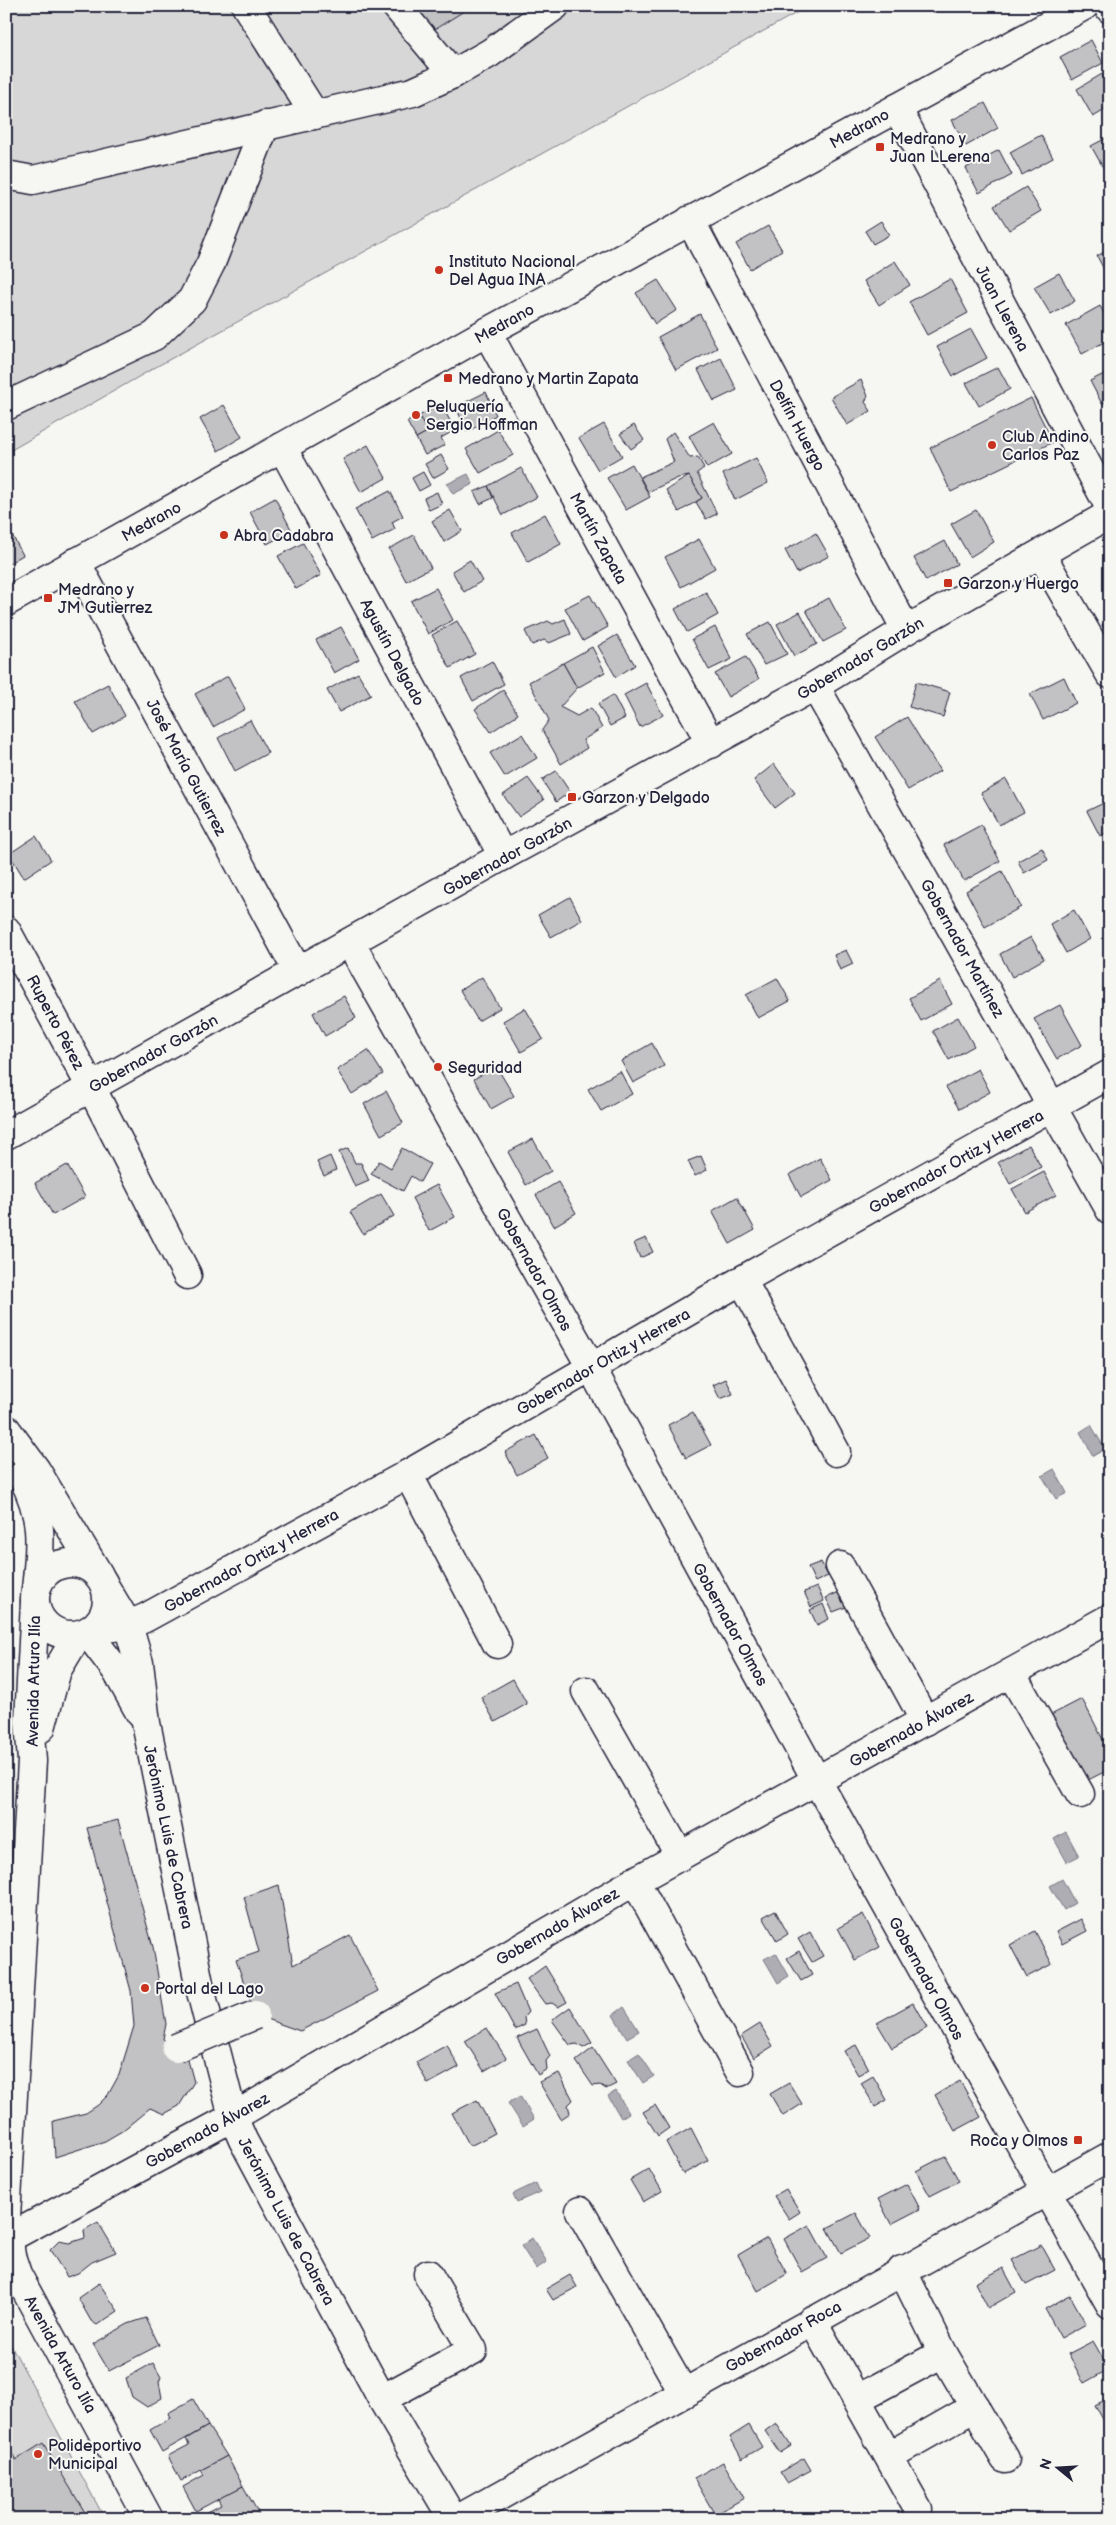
<svg xmlns="http://www.w3.org/2000/svg" width="1116" height="2525" font-family="'Balsamiq Sans',sans-serif">
	<rect width="100%" height="100%" fill="#f6f6f2"/>
	<filter id="ink" filterUnits="userSpaceOnUse"><feTurbulence type="fractalNoise" baseFrequency=".02" numOctaves="2"/><feDisplacementMap in="SourceGraphic" scale="10" xChannelSelector="R" yChannelSelector="G"/><feConvolveMatrix kernelMatrix="1 2 1 2 8 2 1 2 1" color-interpolation-filters="sRGB"/></filter>
	<g filter="url(#ink)">
		<g fill="#d7d7d7" stroke="#7c7c89">
			<path d="M6 6H809L154 368 6 453Z"/>
			<path d="M6 2336 105 2519H6Z"/>
		</g>
		<g fill="#adadb3" stroke="#757583">
			<path d="M468 474 473 484 453 494 447 484Z"/>
			<path d="M1091 1425 1105 1449 1093 1456 1080 1432Z"/>
			<path d="M1054 1469 1067 1493 1056 1499 1042 1476Z"/>
			<path d="M1066 1832 1079 1856 1067 1862 1054 1839Z"/>
			<path d="M1062 1879 1075 1903 1064 1910 1050 1886Z"/>
			<path d="M776 1953 789 1976 778 1983 764 1959Z"/>
			<path d="M624 2007 639 2031 627 2038 613 2015Z"/>
			<path d="M639 2053 654 2076 643 2083 628 2060Z"/>
			<path d="M616 2091 629 2113 621 2118 608 2096Z"/>
			<path d="M520 2096 534 2119 523 2126 508 2103Z"/>
			<path d="M536 2183 540 2192 517 2202 513 2194Z"/>
			<path d="M532 2238 547 2262 536 2269 521 2246Z"/>
		</g>
		<g fill="#c2c2c4" stroke="#22223b">
			<path d="M417 6H472L432 31Z"/>
			<path d="M1091 40 1103 63 1072 80 1060 57Z"/>
			<path d="M1102 74 1110 89V107L1093 117 1077 89Z"/>
			<path d="M985 103 998 128 966 146 952 120Z"/>
			<path d="M1041 135 1053 158 1022 175 1010 152Z"/>
			<path d="M1110 136V166L1104 169 1091 146Z"/>
			<path d="M999 150 1012 175 979 193 966 168Z"/>
			<path d="M1026 187 1041 211 1009 230 994 206Z"/>
			<path d="M881 221 889 235 873 244 865 231Z"/>
			<path d="M768 226 782 250 750 269 736 244Z"/>
			<path d="M1110 249V281L1097 256Z"/>
			<path d="M895 261 910 285 879 305 864 281Z"/>
			<path d="M1059 273 1075 301 1051 315 1034 287Z"/>
			<path d="M950 279 968 313 927 335 909 302Z"/>
			<path d="M658 280 677 310 655 324 636 293Z"/>
			<path d="M1100 306 1110 324V339L1082 354 1066 325Z"/>
			<path d="M700 314 717 348 676 370 658 337Z"/>
			<path d="M971 329 987 358 953 376 937 347Z"/>
			<path d="M721 358 737 390 714 401 698 370Z"/>
			<path d="M998 367 1010 389 979 406 966 383Z"/>
			<path d="M1110 371V400L1102 404 1090 381Z"/>
			<path d="M861 380 868 396 865 402 871 411 847 425 831 397Z"/>
			<path d="M486 392 496 415 467 432 456 407Z"/>
			<path d="M1031 398 1053 442 951 492 930 448Z"/>
			<path d="M441 404 455 430 441 438 445 445 425 455 416 438 427 432 419 416Z"/>
			<path d="M224 405 242 437 218 451 200 419Z"/>
			<path d="M419 416 427 432 416 438 407 422Z"/>
			<path d="M714 422 732 454 707 468 689 436Z"/>
			<path d="M604 424 622 456 598 470 579 438Z"/>
			<path d="M634 425 644 440 631 449 620 434Z"/>
			<path d="M498 430 513 455 480 473 466 449Z"/>
			<path d="M673 432 690 458 698 457 704 468 697 473 717 514 706 519 696 502 702 498 689 476 678 478 648 492 640 477 674 462 665 439Z"/>
			<path d="M368 445 386 478 361 492 343 459Z"/>
			<path d="M441 455 449 469 433 478 425 464Z"/>
			<path d="M756 458 768 483 735 500 723 474Z"/>
			<path d="M632 464 650 497 626 510 607 478Z"/>
			<path d="M521 468 537 497 503 515 488 486Z"/>
			<path d="M423 472 430 485 419 491 412 478Z"/>
			<path d="M689 476 702 498 679 512 666 490Z"/>
			<path d="M488 486 493 498 480 504 474 492Z"/>
			<path d="M390 491 403 516 392 522 395 529 372 541 355 509Z"/>
			<path d="M437 492 442 504 429 510 424 498Z"/>
			<path d="M275 498 292 531 267 544 250 512Z"/>
			<path d="M450 510 462 531 444 542 432 521Z"/>
			<path d="M976 510 994 542 970 557 951 524Z"/>
			<path d="M545 514 561 544 528 562 512 533Z"/>
			<path d="M6 524 23 555 6 565Z"/>
			<path d="M816 533 829 556 797 573 785 550Z"/>
			<path d="M414 535 431 568 406 581 389 549Z"/>
			<path d="M699 539 715 568 681 587 665 557Z"/>
			<path d="M945 541 957 564 926 581 914 558Z"/>
			<path d="M303 543 321 575 296 589 278 556Z"/>
			<path d="M470 560 482 581 464 592 452 571Z"/>
			<path d="M436 588 453 620 428 634 411 601Z"/>
			<path d="M706 592 718 615 687 632 675 609Z"/>
			<path d="M590 595 608 627 583 641 565 608Z"/>
			<path d="M829 598 846 630 823 642 806 610Z"/>
			<path d="M800 612 817 644 794 656 777 624Z"/>
			<path d="M565 619 571 634 549 643 544 640 532 645 525 631 548 621 553 624Z"/>
			<path d="M457 621 475 654 450 668 432 635Z"/>
			<path d="M1110 621V639L1102 625Z"/>
			<path d="M770 622 787 654 764 665 747 634Z"/>
			<path d="M341 627 359 659 334 673 316 640Z"/>
			<path d="M715 627 732 659 709 670 692 639Z"/>
			<path d="M617 635 635 665 616 677 598 646Z"/>
			<path d="M592 647 605 672 577 688 563 663Z"/>
			<path d="M746 657 759 679 728 697 715 674Z"/>
			<path d="M492 661 504 684 473 701 461 678Z"/>
			<path d="M563 663 577 688 560 707 577 716 591 708 602 728 583 740 587 748 561 764 542 730 549 720 529 682Z"/>
			<path d="M358 673 371 695 339 712 327 690Z"/>
			<path d="M228 676 245 709 213 727 195 694Z"/>
			<path d="M1064 677 1076 703 1043 720 1030 694Z"/>
			<path d="M916 682 950 692 943 717 909 707Z"/>
			<path d="M646 683 663 715 640 727 624 695Z"/>
			<path d="M108 684 125 716 93 734 75 701Z"/>
			<path d="M503 690 518 714 491 732 475 709Z"/>
			<path d="M613 695 625 718 610 726 598 704Z"/>
			<path d="M907 717 940 771 908 790 875 737Z"/>
			<path d="M250 720 268 753 235 771 218 738Z"/>
			<path d="M522 734 537 758 505 777 490 753Z"/>
			<path d="M774 764 795 793 775 808 754 780Z"/>
			<path d="M556 771 570 792 556 802 542 780Z"/>
			<path d="M528 778 544 800 519 817 503 795Z"/>
			<path d="M1006 779 1024 812 999 825 981 793Z"/>
			<path d="M1110 800V831L1100 836 1087 811Z"/>
			<path d="M981 825 1000 861 964 881 944 845Z"/>
			<path d="M36 836 51 860 24 878 9 854Z"/>
			<path d="M1042 848 1048 860 1024 873 1018 861Z"/>
			<path d="M1002 871 1021 907 985 927 966 891Z"/>
			<path d="M570 897 582 920 551 937 538 915Z"/>
			<path d="M1074 910 1090 939 1066 953 1050 924Z"/>
			<path d="M1031 937 1044 959 1012 977 1000 954Z"/>
			<path d="M846 950 853 964 840 970 834 955Z"/>
			<path d="M482 977 500 1008 478 1021 460 990Z"/>
			<path d="M777 978 790 1001 758 1018 746 995Z"/>
			<path d="M940 981 952 1004 921 1021 909 998Z"/>
			<path d="M344 996 356 1018 325 1036 313 1013Z"/>
			<path d="M1060 1005 1082 1045 1057 1059 1034 1019Z"/>
			<path d="M525 1008 543 1039 521 1052 503 1021Z"/>
			<path d="M958 1017 974 1046 949 1060 933 1031Z"/>
			<path d="M652 1043 664 1066 633 1083 621 1061Z"/>
			<path d="M368 1050 383 1074 352 1094 337 1070Z"/>
			<path d="M496 1066 514 1096 491 1109 474 1079Z"/>
			<path d="M978 1069 990 1092 959 1109 946 1087Z"/>
			<path d="M620 1071 632 1094 601 1111 588 1089Z"/>
			<path d="M386 1091 403 1123 381 1135 364 1104Z"/>
			<path d="M533 1139 551 1171 526 1185 508 1152Z"/>
			<path d="M1029 1145 1041 1167 1010 1184 998 1162Z"/>
			<path d="M348 1148 355 1163H361L369 1181 355 1187 339 1152Z"/>
			<path d="M402 1148 430 1164 420 1182 411 1176 403 1191 371 1174 379 1161 391 1168Z"/>
			<path d="M330 1156 336 1170 324 1176 317 1162Z"/>
			<path d="M701 1156 707 1170 695 1176 688 1161Z"/>
			<path d="M820 1158 832 1180 801 1197 789 1175Z"/>
			<path d="M67 1165 85 1197 53 1215 35 1183Z"/>
			<path d="M1044 1172 1056 1195 1025 1212 1012 1189Z"/>
			<path d="M558 1182 576 1213 554 1226 536 1195Z"/>
			<path d="M437 1185 455 1217 429 1231 412 1198Z"/>
			<path d="M381 1194 394 1216 363 1234 350 1212Z"/>
			<path d="M737 1197 755 1230 730 1244 712 1211Z"/>
			<path d="M646 1238 653 1252 640 1258 634 1243Z"/>
			<path d="M726 1379 733 1394 720 1399 713 1385Z"/>
			<path d="M693 1412 711 1445 686 1458 668 1425Z"/>
			<path d="M536 1435 548 1458 517 1475 505 1452Z"/>
			<path d="M821 1562 828 1576 815 1582 808 1567Z"/>
			<path d="M817 1587 824 1601 811 1607 804 1592Z"/>
			<path d="M839 1592 846 1607 833 1612 826 1598Z"/>
			<path d="M823 1604 829 1619 817 1625 810 1610Z"/>
			<path d="M513 1679 527 1704 495 1722 481 1697Z"/>
			<path d="M1082 1699 1110 1753V1769L1084 1782 1049 1716Z"/>
			<path d="M118 1820 153 1947 166 2024 163 2039 186 2053 194 2082 179 2106 164 2114 150 2108 122 2131 105 2141 55 2157 53 2121 86 2113 98 2105 108 2095 119 2075 134 2026 131 1991 87 1828Z"/>
			<path d="M279 1885 293 1965 350 1935 378 1991 300 2031 255 2015 236 1960 259 1952 244 1897Z"/>
			<path d="M775 1910 788 1934 777 1941 763 1917Z"/>
			<path d="M863 1914 880 1947 855 1960 838 1928Z"/>
			<path d="M1081 1919 1087 1931 1062 1944 1056 1932Z"/>
			<path d="M1035 1931 1052 1964 1027 1977 1010 1945Z"/>
			<path d="M810 1932 823 1956 812 1962 798 1939Z"/>
			<path d="M799 1951 812 1975 801 1981 787 1958Z"/>
			<path d="M545 1966 567 2002 558 2007 552 2003 545 2004 527 1979Z"/>
			<path d="M516 1984 528 2012 524 2017 525 2025 515 2030 495 1993Z"/>
			<path d="M913 2003 927 2028 892 2048 877 2023Z"/>
			<path d="M570 2007 592 2043 583 2048 577 2044 570 2045 552 2020Z"/>
			<path d="M760 2024 773 2046 754 2058 741 2036Z"/>
			<path d="M487 2028 506 2058 484 2071 465 2041Z"/>
			<path d="M537 2029 550 2056 546 2061 547 2069 538 2075 517 2038Z"/>
			<path d="M447 2045 459 2067 428 2084 416 2062Z"/>
			<path d="M856 2045 869 2069 858 2075 844 2051Z"/>
			<path d="M593 2048 616 2084 606 2089 600 2085 593 2086 576 2061Z"/>
			<path d="M559 2073 573 2100 568 2105 570 2113 561 2119 539 2082Z"/>
			<path d="M873 2076 887 2100 875 2107 861 2083Z"/>
			<path d="M960 2081 981 2117 955 2131 935 2095Z"/>
			<path d="M789 2083 802 2104 783 2116 770 2094Z"/>
			<path d="M477 2100 495 2133 470 2146 452 2113Z"/>
			<path d="M655 2105 669 2128 658 2136 643 2112Z"/>
			<path d="M691 2128 708 2161 683 2174 666 2142Z"/>
			<path d="M945 2156 959 2181 930 2196 916 2171Z"/>
			<path d="M649 2169 662 2191 643 2202 630 2180Z"/>
			<path d="M907 2184 920 2209 891 2224 878 2199Z"/>
			<path d="M786 2189 800 2212 789 2219 774 2196Z"/>
			<path d="M856 2213 870 2238 841 2253 827 2228Z"/>
			<path d="M98 2222 116 2252 92 2262 78 2273 67 2277 50 2250 59 2241 69 2243 85 2238 84 2230Z"/>
			<path d="M809 2225 827 2258 802 2272 784 2239Z"/>
			<path d="M767 2238 787 2274 758 2291 738 2255Z"/>
			<path d="M1041 2245 1055 2270 1026 2285 1012 2260Z"/>
			<path d="M1003 2268 1016 2292 988 2308 975 2283Z"/>
			<path d="M570 2275 577 2287 553 2300 546 2289Z"/>
			<path d="M99 2283 118 2311 97 2325 91 2321 78 2298Z"/>
			<path d="M1070 2295 1086 2324 1061 2338 1045 2309Z"/>
			<path d="M146 2318 159 2345 109 2371 93 2344 128 2324Z"/>
			<path d="M1093 2341 1109 2369 1084 2383 1068 2354Z"/>
			<path d="M153 2363 161 2377 159 2382 162 2398 147 2407 132 2397 126 2378Z"/>
			<path d="M1110 2397V2432L1095 2405Z"/>
			<path d="M193 2399 208 2426 162 2452 150 2430 170 2418 168 2413Z"/>
			<path d="M776 2423 791 2446 780 2453 765 2431Z"/>
			<path d="M749 2425 762 2447 742 2459 730 2437Z"/>
			<path d="M208 2426 227 2456 181 2481 168 2456 189 2445 186 2439Z"/>
			<path d="M6 2443 16 2460 43 2443 89 2519H6Z"/>
			<path d="M227 2456 243 2486 196 2511 183 2487 204 2475 201 2470Z"/>
			<path d="M804 2458 811 2470 787 2483 780 2472Z"/>
			<path d="M723 2462 744 2498 715 2515 694 2478Z"/>
			<path d="M243 2486 259 2514 251 2519H202L200 2516 221 2505 218 2499Z"/>
		</g>
		<g fill="none" stroke-linecap="round" stroke-linejoin="round">
			<defs>
				<g id="minor">
					<path d="M246 6 315 115"/>
					<path d="M396 6 453 74"/>
					<path d="M1108 6 1110 9"/>
					<path d="M897 108 1110 508"/>
					<path d="M6 175 33 180 413 92 453 74 490 53 555 6"/>
					<path d="M690 220 906 630"/>
					<path d="M487 332 711 744"/>
					<path d="M6 406 154 336 192 300 211 263 265 125"/>
					<path d="M282 447 503 856"/>
					<path d="M1041 554 1110 674"/>
					<path d="M76 562 298 972"/>
					<path d="M6 602 487 332 1084 6"/>
					<path d="M815 686 1110 1210"/>
					<path d="M6 930 91 1087 187 1275"/>
					<path d="M351 944 591 1367 817 1781 1110 2304"/>
					<path d="M6 1135 503 856 815 686 906 630 1110 514"/>
					<path d="M742 1280 836 1452"/>
					<path d="M408 1474 497 1644"/>
					<path d="M840 1566 925 1721"/>
					<path d="M107 1590 128 1625 139 1663 146 1723 200 1988 233 2117 243 2140 382 2399 453 2519"/>
					<path d="M90 1630 128 1625 145 1618 408 1474 742 1280 1110 1074"/>
					<path d="M87 1632 116 1670 140 1713"/>
					<path d="M1011 1673 1080 1794"/>
					<path d="M586 1691 680 1856"/>
					<path d="M635 1881 740 2072"/>
					<path d="M580 2211 683 2392"/>
					<path d="M7 2239 233 2117 635 1881 1110 1618"/>
					<path d="M902 2270 943 2353 1005 2459"/>
					<path d="M812 2320 918 2509"/>
					<path d="M382 2399 473 2350 428 2274"/>
					<path d="M857 2399 943 2353"/>
					<path d="M889 2456 975 2407"/>
					<path d="M458 2519 1110 2156"/>
				</g>
				<g id="major">
					<path d="M6 1429 36 1470 99 1575"/>
					<path d="M22 1476C44 1516 41 1545 36 1589"/>
					<circle cx="71" cy="1599" r="36"/>
					<path d="M35 1602 29 1721 32 1761 6 2218 11 2256 17 2274 149 2519"/>
					<path d="M41 1728 57 1670 78 1635"/>
				</g>
			</defs>
			<use href="#minor" stroke="#22223b" stroke-width="31"/>
			<use href="#major" stroke="#22223b" stroke-width="31"/>
			<use href="#minor" stroke="#f6f6f2" stroke-width="28"/>
			<use href="#major" stroke="#f6f6f2" stroke-width="28"/>
			<defs>
				<path id="minor-bridge" d="M176 2048 255 2015"/>
			</defs>
			<use href="#minor-bridge" stroke="#22223b" stroke-width="31" stroke-linecap="butt"/>
			<use href="#minor-bridge" stroke="#f6f6f2" stroke-width="28"/>
		</g>
	</g>
	<g fill="#c8321e" stroke="#f6f6f2" stroke-width="2">
		<rect x="875" y="142" width="10" height="10" rx="2.5"/>
		<circle cx="439" cy="270" r="5"/>
		<rect x="443" y="373" width="10" height="10" rx="2.5"/>
		<circle cx="416" cy="415" r="5"/>
		<circle cx="992" cy="445" r="5"/>
		<circle cx="224" cy="535" r="5"/>
		<rect x="943" y="578" width="10" height="10" rx="2.5"/>
		<rect x="43" y="593" width="10" height="10" rx="2.5"/>
		<rect x="567" y="792" width="10" height="10" rx="2.5"/>
		<circle cx="438" cy="1067" r="5"/>
		<circle cx="145" cy="1988" r="5"/>
		<rect x="1073" y="2135" width="10" height="10" rx="2.5"/>
		<circle cx="38" cy="2454" r="5"/>
	</g>
	<g text-anchor="middle" stroke-width="4" stroke-linejoin="round" paint-order="stroke">
		<g font-size="16" fill="#22223b" stroke="#f6f6f2">
			<text transform="translate(859 128) rotate(-29)" y="6">Medrano</text>
			<text transform="translate(1003 308) rotate(62)" y="6">Juan Llerena</text>
			<text transform="translate(504 323) rotate(-29)" y="6">Medrano</text>
			<text transform="translate(798 425) rotate(62)" y="6">Delfín Huergo</text>
			<text transform="translate(151 521) rotate(-29)" y="6">Medrano</text>
			<text transform="translate(599 538) rotate(61)" y="6">Martín Zapata</text>
			<text transform="translate(393 652) rotate(62)" y="6">Agustín Delgado</text>
			<text transform="translate(860 658) rotate(-31)" y="6">Gobernador Garzón</text>
			<text transform="translate(187 767) rotate(62)" y="6">José María Gutierrez</text>
			<text transform="translate(507 856) rotate(-29)" y="6">Gobernador Garzón</text>
			<text transform="translate(963 948) rotate(61)" y="6">Gobernador Martínez</text>
			<text transform="translate(56 1022) rotate(62)" y="6">Ruperto Pérez</text>
			<text transform="translate(153 1053) rotate(-29)" y="6">Gobernador Garzón</text>
			<text transform="translate(956 1161) rotate(-29)" y="6">Gobernador Ortiz y Herrera</text>
			<text transform="translate(535 1269) rotate(61)" y="6">Gobernador Olmos</text>
			<text transform="translate(603 1361) rotate(-30)" y="6">Gobernador Ortiz y Herrera</text>
			<text transform="translate(251 1560) rotate(-29)" y="6">Gobernador Ortiz y Herrera</text>
			<text transform="translate(731 1624) rotate(61)" y="6">Gobernador Olmos</text>
			<text transform="translate(33 1681) rotate(-89)" y="6">Avenida Arturo Ilía</text>
			<text transform="translate(911 1729) rotate(-29)" y="6">Gobernado Álvarez</text>
			<text transform="translate(169 1837) rotate(78)" y="6">Jerónimo Luis de Cabrera</text>
			<text transform="translate(557 1926) rotate(-30)" y="6">Gobernado Álvarez</text>
			<text transform="translate(927 1978) rotate(61)" y="6">Gobernador Olmos</text>
			<text transform="translate(207 2130) rotate(-29)" y="6">Gobernado Álvarez</text>
			<text transform="translate(287 2221) rotate(62)" y="6">Jerónimo Luis de Cabrera</text>
			<text transform="translate(783 2336) rotate(-29)" y="6">Gobernador Roca</text>
			<text transform="translate(61 2354) rotate(61)" y="6">Avenida Arturo Ilía</text>
		</g>
		<g font-size="16" fill="#22223b" stroke="#f6f6f2" text-anchor="start">
			<text x="890" y="144">Medrano y<tspan x="890" dy="18">Juan LLerena</tspan></text>
			<text x="449" y="267">Instituto Nacional<tspan x="449" dy="18">Del Agua INA</tspan></text>
			<text x="458" y="384">Medrano y Martin Zapata</text>
			<text x="426" y="412">Peluquería<tspan x="426" dy="18">Sergio Hoffman</tspan></text>
			<text x="1002" y="442">Club Andino<tspan x="1002" dy="18">Carlos Paz</tspan></text>
			<text x="234" y="541">Abra Cadabra</text>
			<text x="958" y="589">Garzon y Huergo</text>
			<text x="58" y="595">Medrano y<tspan x="58" dy="18">JM Gutierrez</tspan></text>
			<text x="582" y="803">Garzon y Delgado</text>
			<text x="448" y="1073">Seguridad</text>
			<text x="155" y="1994">Portal del Lago</text>
			<text x="1068" y="2146" text-anchor="end">Roca y Olmos</text>
			<text x="48" y="2451">Polideportivo<tspan x="48" dy="18">Municipal</tspan></text>
		</g>
	</g>
	<rect width="1116" height="2525" fill="none" stroke="#f6f6f2" stroke-width="25"/>
	<rect x="12" y="12" width="1091" height="2500" fill="none" stroke="#22223b" stroke-width="2" filter="url(#ink)"/>
	<g transform="translate(1058 2468) rotate(288)" stroke="#f6f6f2" stroke-width="4" paint-order="stroke">
	<path d="M0-4L9 19L0 12L-9 19Z" fill="#22223b"/>
	<text y="-8" font-size="14" font-weight="bold" text-anchor="middle" fill="#22223b">N</text>
	</g>
</svg>
